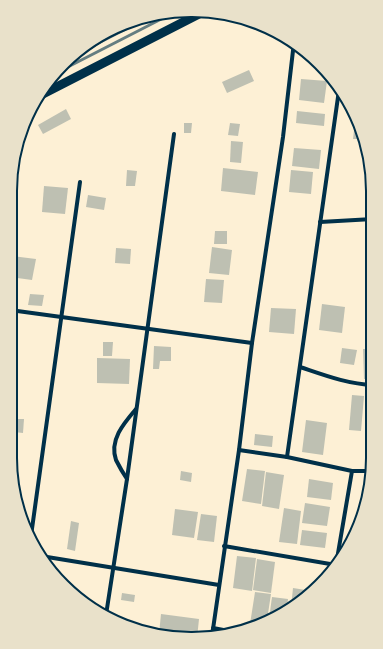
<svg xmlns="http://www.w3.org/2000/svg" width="383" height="649" font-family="'Work Sans',sans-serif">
	<rect width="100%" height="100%" fill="#fdf0d5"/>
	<g fill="#bec0b2">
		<path d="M249 70 254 81 227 93 222 82Z"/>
		<path d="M301 79 327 81 324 103 299 100Z"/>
		<path d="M66 109 71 119 43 134 38 125Z"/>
		<path d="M297 111 325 114 324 126 296 123Z"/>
		<path d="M355 122 360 139H353Z"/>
		<path d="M184 123H192L191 133H184Z"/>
		<path d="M230 123 240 124 238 136 228 135Z"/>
		<path d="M231 141 243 142 241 163 230 162Z"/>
		<path d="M294 148 321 150 319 169 292 166Z"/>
		<path d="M223 168 258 172 255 195 221 191Z"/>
		<path d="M127 170 137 171 135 186H126Z"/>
		<path d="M291 170 313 172 311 194 289 192Z"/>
		<path d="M44 186 68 188 65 214 42 212Z"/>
		<path d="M88 195 106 198 104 210 86 207Z"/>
		<path d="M215 231H227V244H214Z"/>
		<path d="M212 247 232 250 229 275 209 273Z"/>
		<path d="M116 248 131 249 130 264 115 263Z"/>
		<path d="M12 256 36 259 32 280 10 277Z"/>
		<path d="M206 279 224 280 222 303 204 302Z"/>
		<path d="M30 294 44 295 42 306 28 305Z"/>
		<path d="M322 304 345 307 342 333 319 330Z"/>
		<path d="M271 308 296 309 294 334 269 332Z"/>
		<path d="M103 342H113L112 356H103Z"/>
		<path d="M154 346 171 347V361H160L159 369H153Z"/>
		<path d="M342 348 357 350 354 365 340 363Z"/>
		<path d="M363 349H373V379H364Z"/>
		<path d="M97 358 130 359 129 384 97 383Z"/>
		<path d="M10 384H17L16 411H10Z"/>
		<path d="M352 395 364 396 361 431 349 430Z"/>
		<path d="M367 399H373V432H368Z"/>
		<path d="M15 419H24L23 433 14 432Z"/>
		<path d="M306 420 327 423 323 455 302 452Z"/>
		<path d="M255 434 273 436 272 447 254 445Z"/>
		<path d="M247 469 265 471 261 504 242 501Z"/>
		<path d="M181 471 192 473 191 482 180 480Z"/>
		<path d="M266 472 284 475 279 509 262 506Z"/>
		<path d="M309 479 333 483 331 500 307 497Z"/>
		<path d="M305 503 330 507 327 526 302 523Z"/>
		<path d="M284 508 301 511 297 544 279 542Z"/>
		<path d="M175 509 198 512 194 538 172 535Z"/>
		<path d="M201 514 217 516 214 542 197 540Z"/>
		<path d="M71 521 79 523 75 551 67 549Z"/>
		<path d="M302 530 327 533 325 548 300 545Z"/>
		<path d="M237 556 256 558 252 591 233 588Z"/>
		<path d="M257 559 275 562 271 593 253 590Z"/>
		<path d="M293 588 312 591 302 602 291 608Z"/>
		<path d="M255 592 271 594 267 620 258 625 250 624Z"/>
		<path d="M122 593 135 595 134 602 121 600Z"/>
		<path d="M272 597 288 599 287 609 269 619Z"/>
		<path d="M161 614 199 619 197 638 191 639 159 634Z"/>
	</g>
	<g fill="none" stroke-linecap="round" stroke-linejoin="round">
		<g stroke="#003049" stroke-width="4">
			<path d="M320 222 373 219"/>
			<path d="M10 310 252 343"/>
			<path d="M300 367C324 375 347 384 373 385"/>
			<path d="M239 450 287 457 352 471H372"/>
			<path d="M287 457 339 90"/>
			<path d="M127 479C123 473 119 466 116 460 109 440 124 423 136 409"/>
			<path d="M31 536 80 182"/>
			<path d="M224 546 336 565"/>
			<path d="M41 556 219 585"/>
			<path d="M336 565 352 471"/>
			<path d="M106 615 127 479 174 134"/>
			<path d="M213 628 234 632"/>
			<path d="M212 636 239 450 252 343 283 137 294 42"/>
		</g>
		<path stroke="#003049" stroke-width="9" d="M37 97 199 14"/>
		<g stroke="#657d81" stroke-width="3">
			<path d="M77 54 157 13"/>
			<path d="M60 71 173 13"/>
		</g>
	</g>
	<path d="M0 0H383V649H0ZM191 17H192A174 174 0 0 1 366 191V458A174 174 0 0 1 192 632H191A174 174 0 0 1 17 458V191A174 174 0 0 1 191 17Z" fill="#e9e1ca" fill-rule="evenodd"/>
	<path fill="none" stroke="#003049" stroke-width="2" d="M191 17H192A174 174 0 0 1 366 191V458A174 174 0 0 1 192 632H191A174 174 0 0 1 17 458V191A174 174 0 0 1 191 17Z"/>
</svg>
